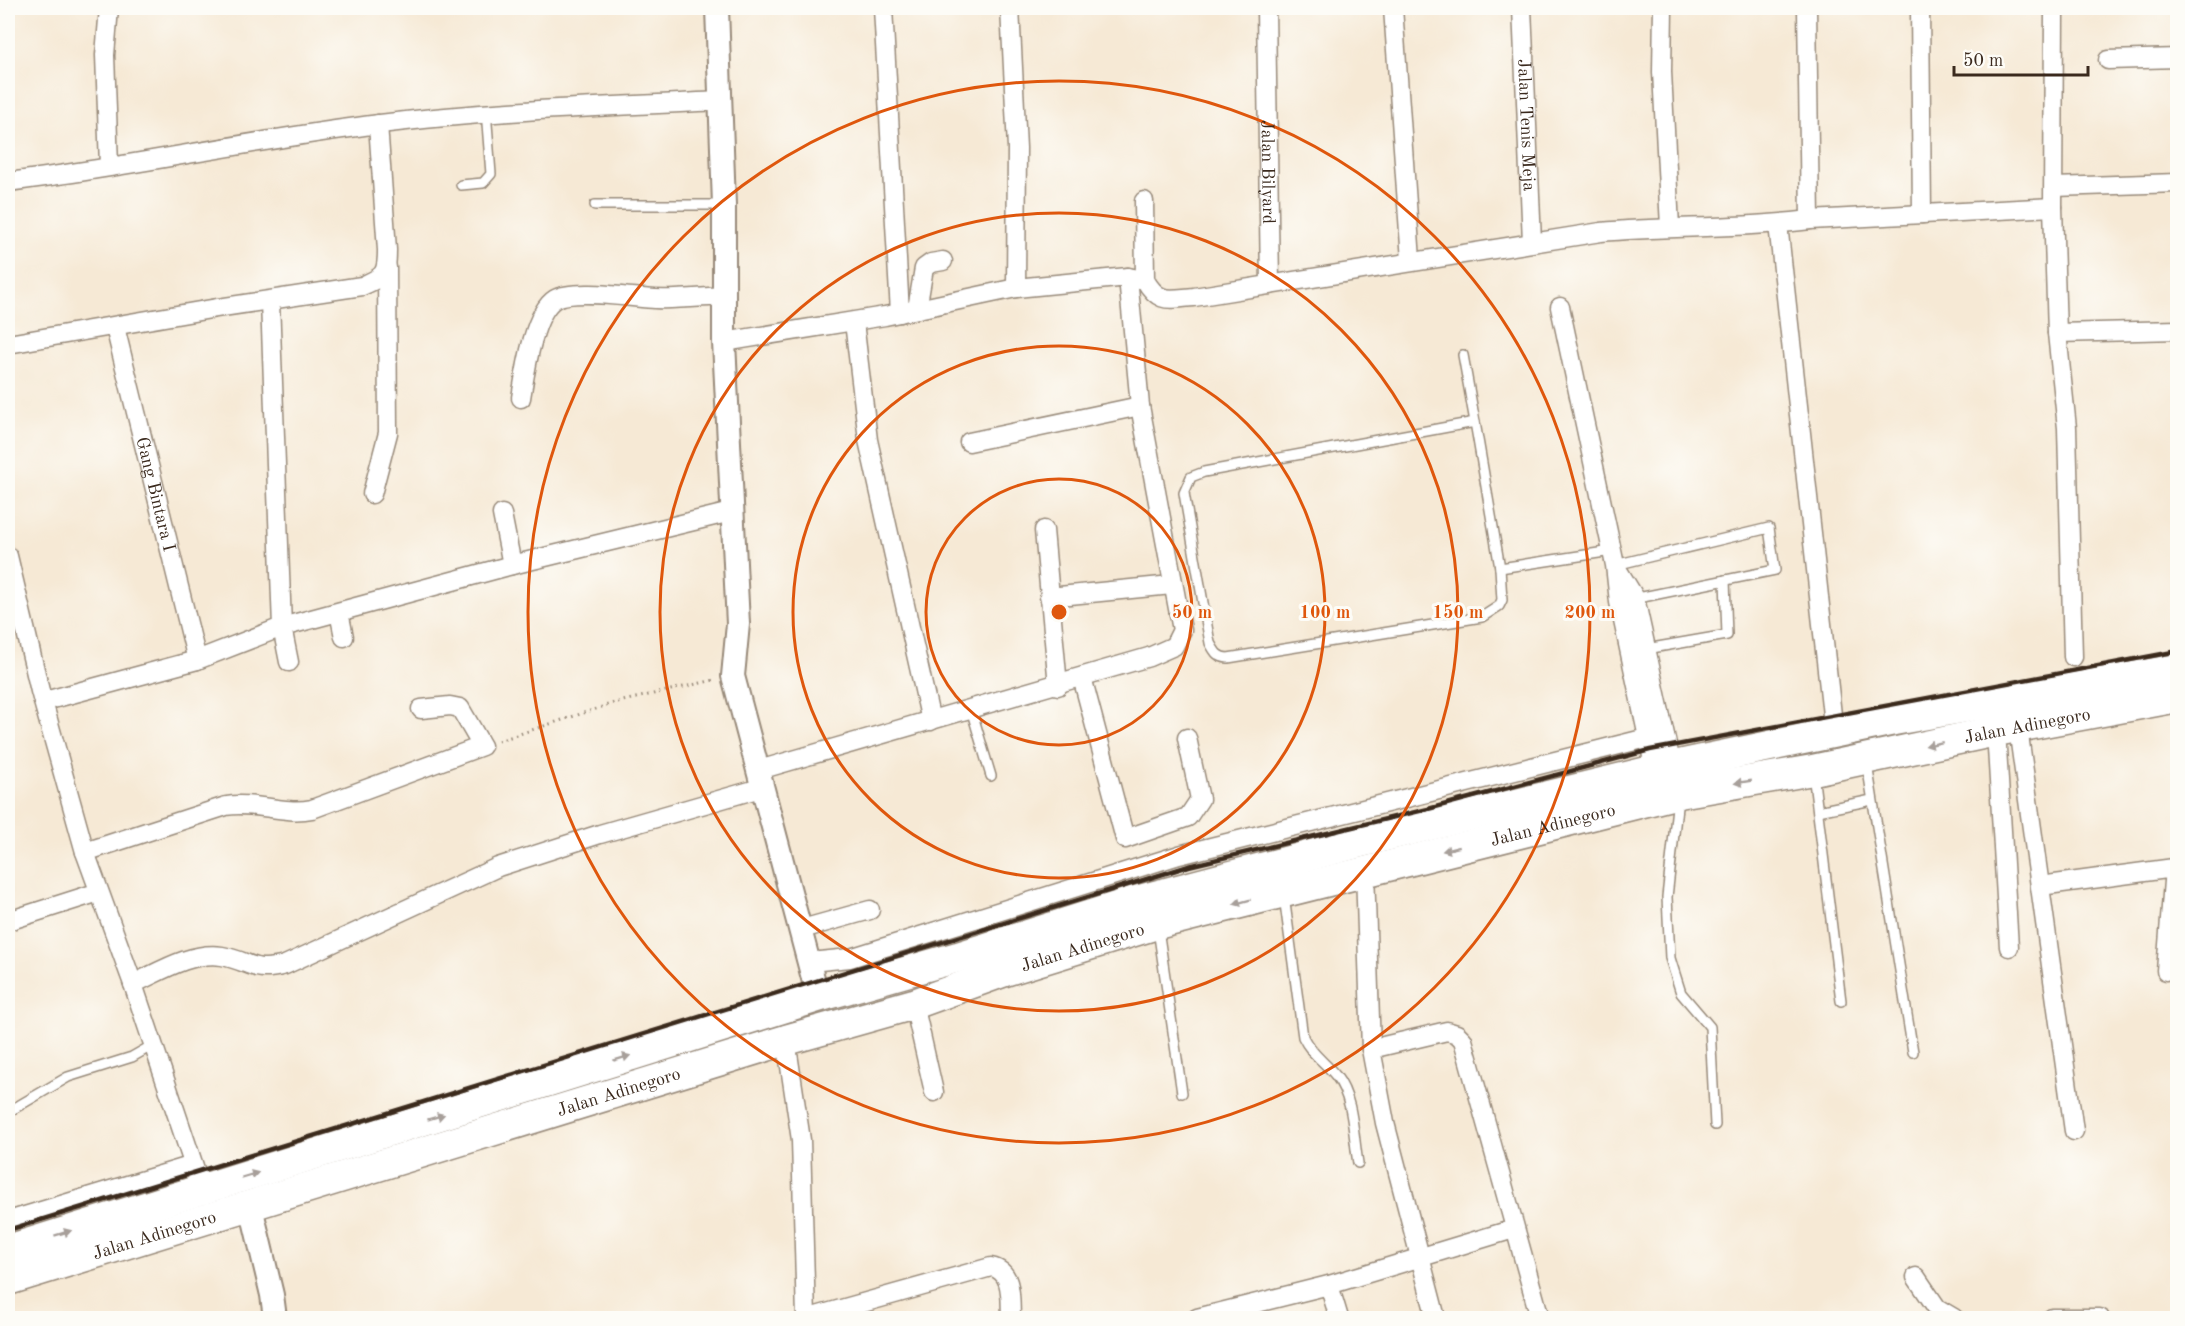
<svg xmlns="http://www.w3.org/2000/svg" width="2185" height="1326" font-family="'Old Standard TT',serif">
	<rect width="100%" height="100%" fill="#fdfcf7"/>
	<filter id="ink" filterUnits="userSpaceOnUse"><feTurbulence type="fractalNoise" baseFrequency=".0167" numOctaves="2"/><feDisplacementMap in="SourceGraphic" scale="12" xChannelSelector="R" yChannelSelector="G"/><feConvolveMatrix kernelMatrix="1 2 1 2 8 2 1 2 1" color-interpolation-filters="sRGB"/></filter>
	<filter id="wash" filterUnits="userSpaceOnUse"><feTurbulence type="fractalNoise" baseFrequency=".008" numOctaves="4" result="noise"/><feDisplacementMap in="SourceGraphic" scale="24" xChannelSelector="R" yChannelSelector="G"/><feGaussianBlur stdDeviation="1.35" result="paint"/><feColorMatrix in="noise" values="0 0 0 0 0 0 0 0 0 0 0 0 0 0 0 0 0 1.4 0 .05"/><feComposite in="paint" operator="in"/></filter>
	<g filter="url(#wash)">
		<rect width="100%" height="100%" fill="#f6e9d5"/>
	</g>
	<g filter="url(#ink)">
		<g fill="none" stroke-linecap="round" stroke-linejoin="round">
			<defs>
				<g id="service">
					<path d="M461 185 483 183 491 174 486 111"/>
					<path d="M595 205H724"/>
					<path d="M1463 355 1475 422"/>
					<path d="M1475 422 1500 568 1502 600 1499 606 1482 617 1228 658C1217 657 1215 652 1210 643L1184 493 1191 477 1204 472Z"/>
					<path d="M1615 565 1769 528 1775 570 1633 599"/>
					<path d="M1500 568 1612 551"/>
					<path d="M1646 649 1727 635 1725 580"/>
					<path d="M971 709 991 776"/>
					<path d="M1867 764 1913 1052"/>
					<path d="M1813 773 1841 1001"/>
					<path d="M1678 798 1667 897 1670 958 1681 993 1710 1027 1715 1125"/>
					<path d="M1818 811 1872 800"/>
					<path d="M1284 896 1303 1037C1311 1054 1325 1062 1336 1076 1354 1099 1353 1135 1358 1163"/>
					<path d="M1158 929 1182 1093"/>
					<path d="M8 1112 68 1077 132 1057 153 1045"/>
				</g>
				<g id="minor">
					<path d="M883 8 900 313"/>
					<path d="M1010 8 1017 148 1016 288"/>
					<path id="s1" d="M1266 8 1270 285"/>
					<path d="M1393 8 1411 260"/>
					<path id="s2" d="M1522 8 1532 242"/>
					<path d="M1663 8 1662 72 1670 227"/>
					<path d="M1807 8 1810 220"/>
					<path d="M1920 8 1922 214"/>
					<path d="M2054 8 2053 207 2057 333 2067 428 2073 657"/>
					<path d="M2108 60 2178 58"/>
					<path d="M109 166 105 55 109 8"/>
					<path d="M8 182C132 167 255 139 380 124 493 110 607 107 720 101"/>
					<path d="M2054 187 2178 183"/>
					<path d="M1144 201 1145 280"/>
					<path d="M1778 224 1832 715 1831 734"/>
					<path d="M1128 277 1145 280C1159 304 1168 299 1194 297L1601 232C1671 226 1742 229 1810 220L2053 207"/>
					<path d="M1560 307 1615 565 1619 602 1655 770"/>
					<path d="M917 309 924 268 931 263 943 261"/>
					<path d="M854 322 868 440 931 721"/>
					<path id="s3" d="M115 327 197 660"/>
					<path d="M2057 333 2178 330"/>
					<path d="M724 342 885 316 1016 288 1128 277 1140 406 1182 630 1174 646 1149 657 759 770"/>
					<path d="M8 344 217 308 362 286C384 276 387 275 387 250L378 124"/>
					<path d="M521 398C525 374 533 313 555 299 573 288 634 298 655 299 678 300 702 297 724 296"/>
					<path d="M969 442 1140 406"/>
					<path d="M372 494 388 433 387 267"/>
					<path d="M502 514 512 565"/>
					<path d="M1044 530 1058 686"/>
					<path d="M8 556 40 691 85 852 133 984 202 1190"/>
					<path d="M1619 572 1635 598 1672 767"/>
					<path d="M1049 597 1172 585"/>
					<path d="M339 612 344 637"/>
					<path d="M289 662 282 627 512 565 731 512"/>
					<path d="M1082 677 1125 839 1188 817 1200 799 1187 738"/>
					<path d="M45 701 197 660 282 627 270 301"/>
					<path d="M2018 728 2074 1131"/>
					<path d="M1996 731 2009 947"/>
					<path d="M85 852 226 806C255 801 283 815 312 809L482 746 460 708 450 706 421 709"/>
					<path d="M1365 871 1371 1049 1385 1123 1436 1318"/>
					<path d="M2040 886 2174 868 2166 971"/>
					<path d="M8 921 99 892"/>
					<path d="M802 929 870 910"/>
					<path d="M810 962 850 958 1179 855 1647 738"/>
					<path d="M133 984C159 972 192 951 222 956 251 961 252 974 285 965L498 867 600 834 764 787"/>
					<path d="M914 1004 934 1092"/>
					<path d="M786 1040 801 1140 806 1318"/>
					<path d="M1371 1049 1447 1031 1457 1034 1463 1040 1540 1318"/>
					<path d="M8 1221 193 1165"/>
					<path d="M1916 1277 1937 1308 1954 1318"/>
					<path d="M1329 1285 1339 1318"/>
					<path d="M809 1318 991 1267C1014 1271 1010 1300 1011 1318"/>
					<path d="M1197 1318 1329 1285 1514 1229"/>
					<path d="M2052 1318H2100"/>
				</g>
				<g id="tertiary">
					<path d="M717 8 724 205V342L738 624 733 676 814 982 821 996"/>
					<path d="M251 1207 272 1295 275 1318"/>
				</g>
				<g id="trunk">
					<path d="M8 1250 821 996 958 957 1132 902 1361 842 1655 770 1894 720 2178 669"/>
					<path id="s4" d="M8 1280 786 1040 914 1004 1008 970 1157 924 1679 793 1813 770 1996 731 2178 697"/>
				</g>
			</defs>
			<use href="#service" stroke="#988a7a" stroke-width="12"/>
			<use href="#minor" stroke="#988a7a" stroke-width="21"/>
			<use href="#tertiary" stroke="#988a7a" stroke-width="26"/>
			<use href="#trunk" stroke="#988a7a" stroke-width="33"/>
			<path stroke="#988a7a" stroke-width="3" stroke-dasharray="1.5 4.5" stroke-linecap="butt" d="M498 741 614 703 714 680"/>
			<use href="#service" stroke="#fff" stroke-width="9"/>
			<use href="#minor" stroke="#fff" stroke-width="18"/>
			<use href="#tertiary" stroke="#fff" stroke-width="22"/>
			<use href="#trunk" stroke="#fff" stroke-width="30"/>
			<path stroke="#3b2a1e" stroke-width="4.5" d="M8 1230 1189 866 1428 809 1650 750 2178 651"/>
		</g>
		<defs><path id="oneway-solid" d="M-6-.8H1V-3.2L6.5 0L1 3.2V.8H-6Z" transform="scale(1.5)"/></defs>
		<g fill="#a79f9a">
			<use href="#oneway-solid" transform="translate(1934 744) rotate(168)"/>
			<use href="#oneway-solid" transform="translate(1743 782) rotate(171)"/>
			<use href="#oneway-solid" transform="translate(1451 849) rotate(166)"/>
			<use href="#oneway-solid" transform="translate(1242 902) rotate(165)"/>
			<use href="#oneway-solid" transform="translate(622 1058) rotate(-17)"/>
			<use href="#oneway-solid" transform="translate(436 1117) rotate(-17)"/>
			<use href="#oneway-solid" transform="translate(250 1175) rotate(-17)"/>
			<use href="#oneway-solid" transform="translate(63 1233) rotate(-17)"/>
		</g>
	</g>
	<g fill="none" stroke="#df570d" stroke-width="3">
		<circle cx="1059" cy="612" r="133"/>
		<circle cx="1059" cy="612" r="266"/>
		<circle cx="1059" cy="612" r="399"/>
		<circle cx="1059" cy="612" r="531"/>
	</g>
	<g text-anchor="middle" stroke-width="6" stroke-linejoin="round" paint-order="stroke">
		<g font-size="18" fill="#3b2a1e" stroke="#fdfcf7">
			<text dy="6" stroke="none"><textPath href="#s2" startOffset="117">Jalan Tenis Meja</textPath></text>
			<text dy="6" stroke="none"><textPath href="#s1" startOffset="164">Jalan Bilyard</textPath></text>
			<text dy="6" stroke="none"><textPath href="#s3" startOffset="172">Gang Bintara I</textPath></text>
			<text dy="6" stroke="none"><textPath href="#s4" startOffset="2096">Jalan Adinegoro</textPath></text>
			<text dy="6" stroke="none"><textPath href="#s4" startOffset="1611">Jalan Adinegoro</textPath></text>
			<text dy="6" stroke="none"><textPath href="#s4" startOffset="1125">Jalan Adinegoro</textPath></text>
			<text dy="6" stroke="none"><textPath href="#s4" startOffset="639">Jalan Adinegoro</textPath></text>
			<text dy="6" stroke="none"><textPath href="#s4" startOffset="153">Jalan Adinegoro</textPath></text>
		</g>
	</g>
	<circle cx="1059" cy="612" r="9" fill="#df570d" stroke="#fdfcf7" stroke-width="3"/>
	<g font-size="18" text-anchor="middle" font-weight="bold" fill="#df570d" stroke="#fdfcf7" stroke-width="6" stroke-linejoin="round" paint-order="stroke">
		<text x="1192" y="618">50 m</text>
		<text x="1325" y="618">100 m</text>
		<text x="1458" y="618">150 m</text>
		<text x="1590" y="618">200 m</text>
	</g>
	<rect width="2185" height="1326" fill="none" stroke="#fdfcf7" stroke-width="30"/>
	<path d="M1954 66v9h134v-9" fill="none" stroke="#3b2a1e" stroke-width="3"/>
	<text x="1963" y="66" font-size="18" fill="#3b2a1e" stroke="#fdfcf7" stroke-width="4.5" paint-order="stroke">50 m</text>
</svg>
